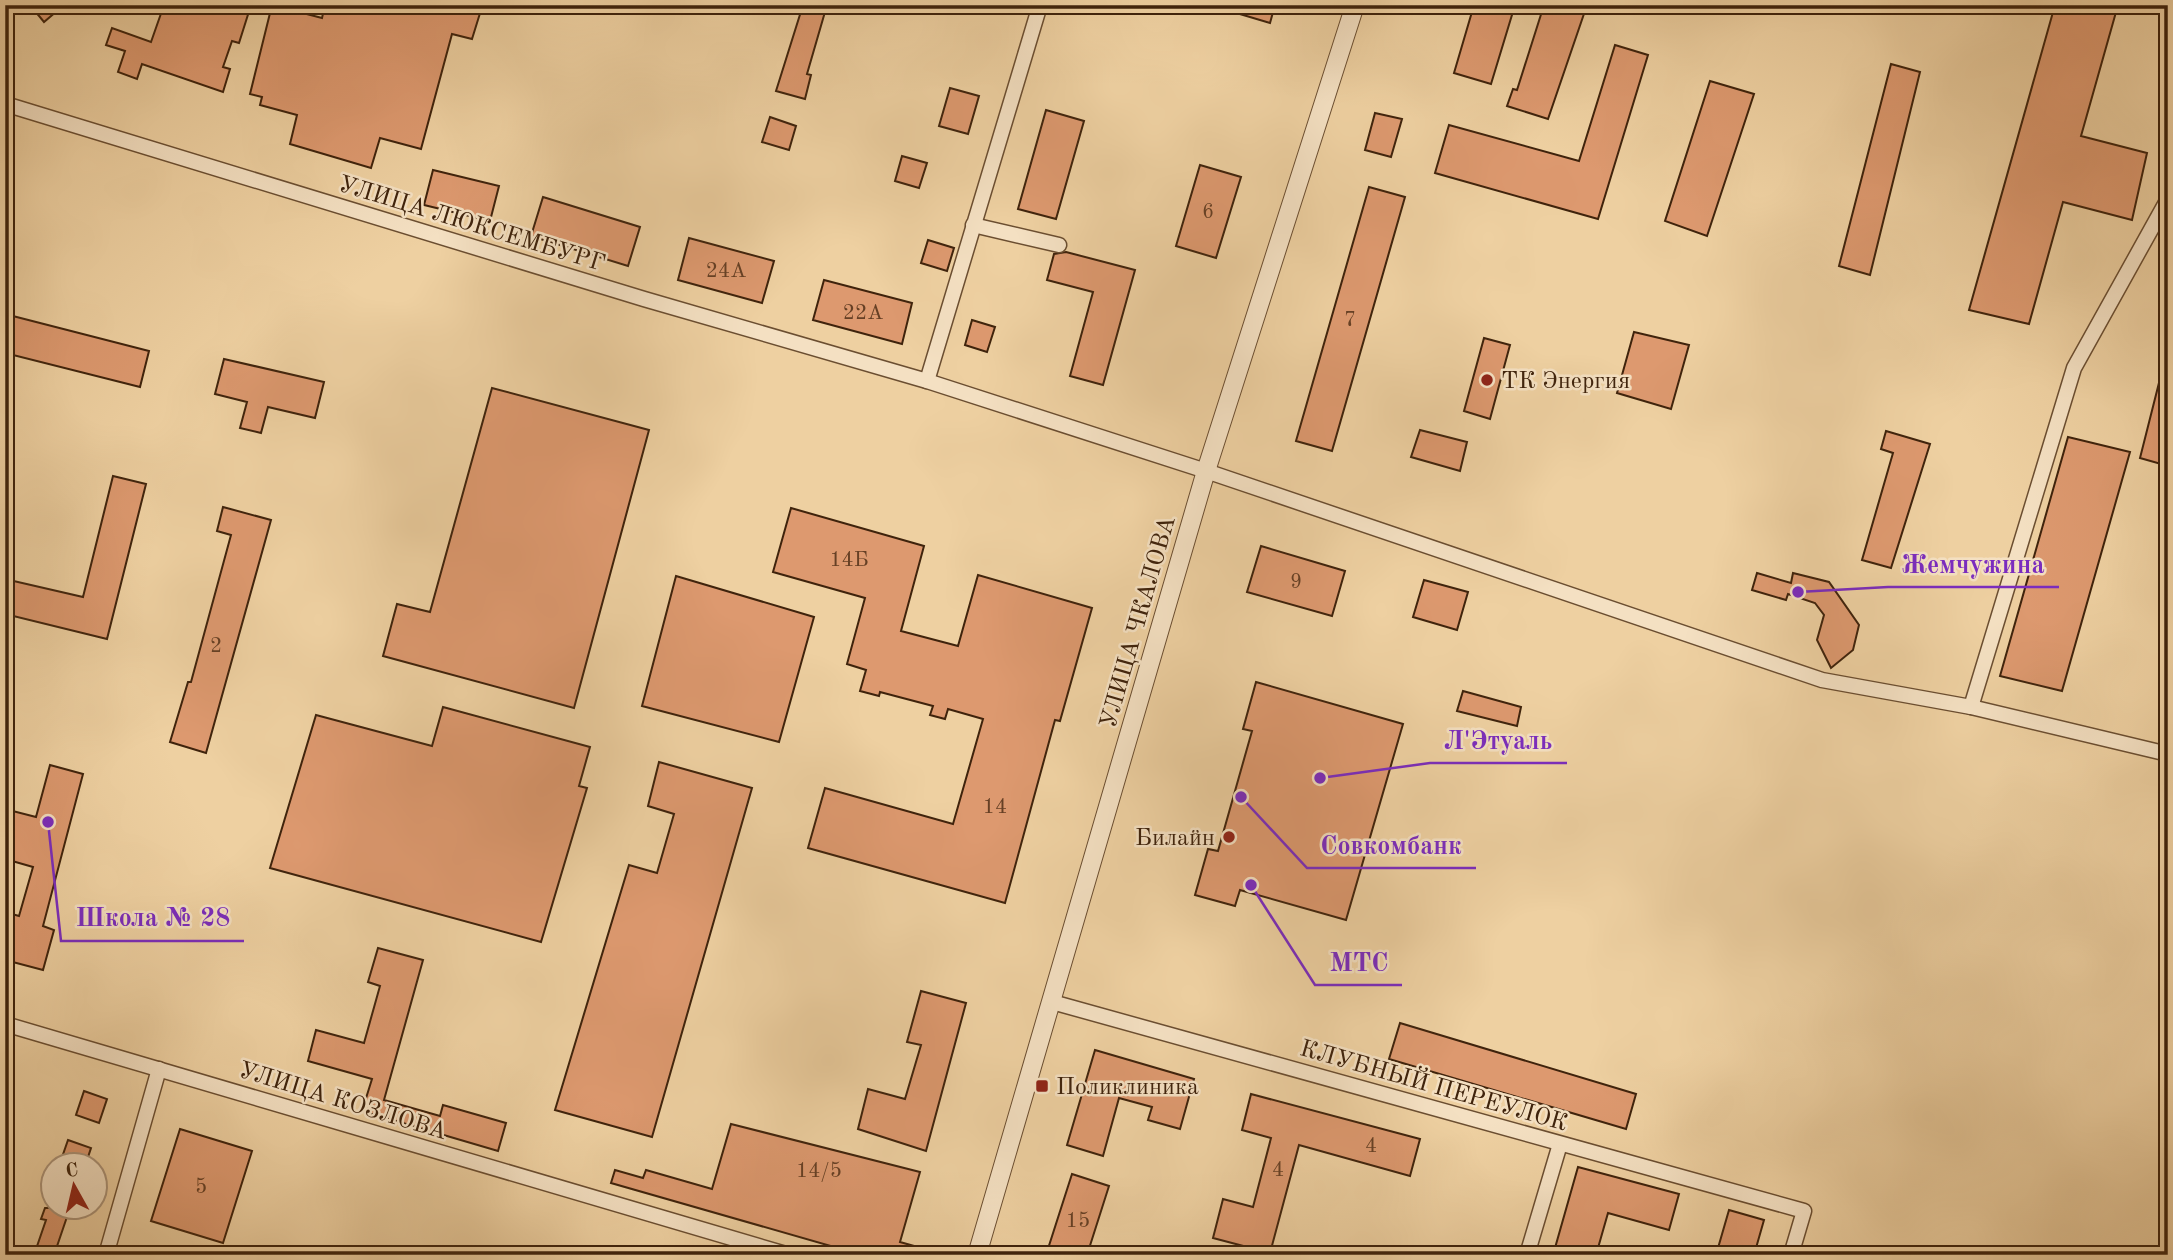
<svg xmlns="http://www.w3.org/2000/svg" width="2173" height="1260" font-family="'Old Standard TT',serif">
	<rect width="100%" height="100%" fill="#eed0a1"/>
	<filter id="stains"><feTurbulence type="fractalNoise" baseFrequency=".00286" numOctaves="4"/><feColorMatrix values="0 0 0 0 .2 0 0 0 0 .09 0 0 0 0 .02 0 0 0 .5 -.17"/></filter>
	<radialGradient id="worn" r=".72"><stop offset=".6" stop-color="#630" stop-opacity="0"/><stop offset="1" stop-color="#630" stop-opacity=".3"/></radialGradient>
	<g fill="#dd996f" stroke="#3f230c" stroke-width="2">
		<path d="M30 5H64L44 22Z"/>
		<path d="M164 5H251L239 43 232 41 223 67 230 69 223 92 142 64 137 79 118 72 125 51 106 45 112 28 151 42Z"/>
		<path d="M272 5 322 18 325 5H464L481 10 472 39 452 34 421 149 380 138 371 168 290 144 297 115 260 105 262 97 250 94Z"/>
		<path d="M803 5H827L807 74 811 75 805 99 776 91Z"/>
		<path d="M1224 5H1275L1270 23 1223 9Z"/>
		<path d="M1474 5H1515L1491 84 1454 73Z"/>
		<path d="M1544 5H1587L1548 119 1507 106 1513 89 1517 90Z"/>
		<path d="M2055 5H2118L2081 136 2147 153 2132 220 2063 202 2029 324 1969 310Z"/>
		<path d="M1615 45 1648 55 1598 219 1435 173 1449 125 1579 161Z"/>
		<path d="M1891 64 1920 72 1870 275 1839 266Z"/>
		<path d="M1710 81 1754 94 1707 236 1665 221Z"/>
		<path d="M950 88 979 96 968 134 939 126Z"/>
		<path d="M1046 110 1084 121 1056 219 1018 209Z"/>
		<path d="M1375 113 1402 119 1391 157 1365 150Z"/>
		<path d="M770 117 796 126 789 150 762 142Z"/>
		<path d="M902 156 927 163 919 188 895 181Z"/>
		<path d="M1200 165 1241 177 1216 258 1176 246Z"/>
		<path d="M433 170 499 186 490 221 424 205Z"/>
		<path d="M1369 187 1405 197 1332 451 1296 441Z"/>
		<path d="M543 197 640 227 628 266 531 236Z"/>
		<path d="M689 238 774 261 762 303 678 280Z"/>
		<path d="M928 240 954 248 947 271 921 263Z"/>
		<path d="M1066 252 1135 270 1103 385 1070 376 1093 292 1047 280 1054 254Z"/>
		<path d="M824 280 912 303 902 344 813 320Z"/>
		<path d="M5 314 149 351 140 387 5 353Z"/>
		<path d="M972 320 995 327 987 352 965 345Z"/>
		<path d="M1634 332 1689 345 1671 409 1617 393Z"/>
		<path d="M1484 338 1510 345 1490 419 1464 411Z"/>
		<path d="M224 359 324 382 315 418 268 407 261 433 240 428 247 402 215 394Z"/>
		<path d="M2163 367 2168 368V466L2140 458Z"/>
		<path d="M492 388 649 430 574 708 383 656 397 604 430 612Z"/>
		<path d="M1420 430 1467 442 1460 471 1411 457Z"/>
		<path d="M1886 431 1930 444 1891 568 1862 560 1893 453 1881 449Z"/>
		<path d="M2068 437 2130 452 2062 691 2000 676Z"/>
		<path d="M113 476 146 484 107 639 5 614V579L83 597Z"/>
		<path d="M223 507 271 520 206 753 170 742 188 682H191L231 535 217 531Z"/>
		<path d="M791 508 924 546 901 631 958 646 978 575 1092 608 1060 721 1055 720 1005 903 808 848 825 788 953 824 983 719 948 709 945 719 930 715 933 706 880 692 879 696 860 691 866 670 847 664 865 598 773 572Z"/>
		<path d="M1261 546 1345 571 1332 616 1247 592Z"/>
		<path d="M1757 573 1791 583 1793 573 1829 582 1859 625 1853 650 1831 668 1817 640 1824 615 1815 603 1788 594 1786 600 1752 590Z"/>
		<path d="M676 576 814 617 779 742 642 706Z"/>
		<path d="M1424 580 1468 592 1457 630 1413 617Z"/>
		<path d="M1256 682 1403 724 1346 920 1240 890 1235 906 1195 895 1208 849 1218 851 1252 731 1243 729Z"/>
		<path d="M1463 691 1521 707 1517 726 1457 711Z"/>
		<path d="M443 707 590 747 579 786 587 788 541 942 270 868 316 715 432 746Z"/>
		<path d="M659 762 752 788 652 1137 555 1110 629 865 657 873 674 814 648 806Z"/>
		<path d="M50 765 83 774 43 926 54 930 43 970 5 960V912L19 916 33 867 5 859V809L36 817Z"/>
		<path d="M378 948 423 960 384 1100 440 1116 443 1105 506 1123 498 1151 362 1111 372 1079 308 1061 316 1030 364 1043 380 986 368 982Z"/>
		<path d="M921 991 966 1003 926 1151 858 1129 868 1089 905 1099 921 1045 907 1042Z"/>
		<path d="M1400 1023 1636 1094 1626 1129 1389 1059Z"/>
		<path d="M1095 1050 1194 1079 1180 1129 1148 1120 1152 1107 1119 1098 1103 1156 1067 1145Z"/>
		<path d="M84 1091 107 1099 99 1123 76 1115Z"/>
		<path d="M1251 1094 1420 1139 1410 1176 1299 1145 1270 1253 1213 1238 1223 1199 1253 1207 1271 1138 1242 1130Z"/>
		<path d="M731 1124 920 1172 900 1242 932 1251V1255H862L611 1183 615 1170 643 1178 646 1170 712 1189Z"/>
		<path d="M180 1129 252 1151 223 1243 151 1221Z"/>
		<path d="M68 1140 91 1148 85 1166H59Z"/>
		<path d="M1578 1167 1679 1194 1669 1230 1608 1213 1596 1255H1553Z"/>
		<path d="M1072 1174 1109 1186 1087 1255H1046Z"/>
		<path d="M45 1208H70L54 1255H34L46 1220 41 1219Z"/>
		<path d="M1729 1210 1764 1220 1754 1255H1716Z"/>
	</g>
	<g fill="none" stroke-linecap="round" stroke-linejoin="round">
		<defs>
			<g id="minor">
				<path d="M5 104 644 299 927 381 1206 471 1822 680 1971 707 2074 368 2168 199"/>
				<path d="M973 225 1059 245"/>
				<path d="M927 381 1040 5"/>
				<path d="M1971 707 2168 754"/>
				<path d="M1052 1002 1804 1211 1791 1255"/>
				<path d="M5 1024 789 1255"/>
				<path d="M106 1255 159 1069"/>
				<path d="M1527 1255 1560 1144"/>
			</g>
			<path id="tertiary" d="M977 1255 1206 471 1355 5"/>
		</defs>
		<use href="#minor" stroke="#6b4e31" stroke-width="17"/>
		<use href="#tertiary" stroke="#6b4e31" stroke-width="20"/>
		<use href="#minor" stroke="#f4e0c2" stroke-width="14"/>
		<use href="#tertiary" stroke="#f4e0c2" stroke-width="18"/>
	</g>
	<g fill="#8f2418" stroke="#f4e0c2" stroke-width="2.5">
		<circle cx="1487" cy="380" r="7"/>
		<circle cx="1229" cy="837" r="7"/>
		<rect x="1035" y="1079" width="14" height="14" rx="3.5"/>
	</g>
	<g text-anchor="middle" stroke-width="5" stroke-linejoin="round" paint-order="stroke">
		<g font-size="21" fill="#664025">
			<text x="1208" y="218">6</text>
			<text x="726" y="277">24А</text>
			<text x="863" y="319">22А</text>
			<text x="1350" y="326">7</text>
			<text x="849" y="566">14Б</text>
			<text x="1296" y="588">9</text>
			<text x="216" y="652">2</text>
			<text x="995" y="813">14</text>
			<text x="1371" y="1152">4</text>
			<text x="1278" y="1176">4</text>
			<text x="819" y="1177">14/5</text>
			<text x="201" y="1193">5</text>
			<text x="1078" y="1227">15</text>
		</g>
		<g font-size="24" fill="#3f230c" stroke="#f4e0c2">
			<text transform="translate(472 223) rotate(17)" y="8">УЛИЦА ЛЮКСЕМБУРГ</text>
			<text transform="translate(1137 622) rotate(-74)" y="8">УЛИЦА ЧКАЛОВА</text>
			<text transform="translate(1434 1085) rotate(16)" y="8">КЛУБНЫЙ ПЕРЕУЛОК</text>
			<text transform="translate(343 1100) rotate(17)" y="8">УЛИЦА КОЗЛОВА</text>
		</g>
		<g font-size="24" fill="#3f230c" stroke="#f4e0c2" text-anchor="start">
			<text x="1501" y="388">ТК Энергия</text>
			<text x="1215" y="845" text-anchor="end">Билайн</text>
			<text x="1056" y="1094">Поликлиника</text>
		</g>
	</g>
	<path fill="none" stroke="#7b2cbf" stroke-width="2.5" d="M1798 592L1888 587H2059M1320 778L1430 763H1567M1241 797L1307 868H1476M48 822L61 941H244M1251 885L1315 985H1402"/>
	<g fill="#7b2cbf" stroke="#f4e0c2" stroke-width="2.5">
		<circle cx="1798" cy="592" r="7"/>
		<circle cx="1320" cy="778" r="7"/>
		<circle cx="1241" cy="797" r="7"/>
		<circle cx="48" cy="822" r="7"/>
		<circle cx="1251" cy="885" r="7"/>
	</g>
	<g font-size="26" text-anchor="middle" font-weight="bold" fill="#7b2cbf" stroke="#f4e0c2" stroke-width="5" stroke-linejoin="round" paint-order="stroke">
		<text x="1973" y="573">Жемчужина</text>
		<text x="1498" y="749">Л'Этуаль</text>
		<text x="1391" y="854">Совкомбанк</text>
		<text x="153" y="926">Школа № 28</text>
		<text x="1359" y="971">МТС</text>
	</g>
	<rect width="2173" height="1260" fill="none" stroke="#eed0a1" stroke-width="28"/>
	<rect x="7" y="7" width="2159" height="1246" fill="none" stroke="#3f230c" stroke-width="3.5"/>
	<rect x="14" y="14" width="2145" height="1232" fill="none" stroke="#3f230c" stroke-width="2"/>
	<g transform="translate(74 1186) rotate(352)"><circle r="33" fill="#f4e0c2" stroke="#ac9479" stroke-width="2"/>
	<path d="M0-5L12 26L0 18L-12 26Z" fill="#8f2418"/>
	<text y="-10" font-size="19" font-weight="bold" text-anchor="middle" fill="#3f230c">С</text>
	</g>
	<rect width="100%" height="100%" filter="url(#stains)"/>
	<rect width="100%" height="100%" fill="url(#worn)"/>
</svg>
